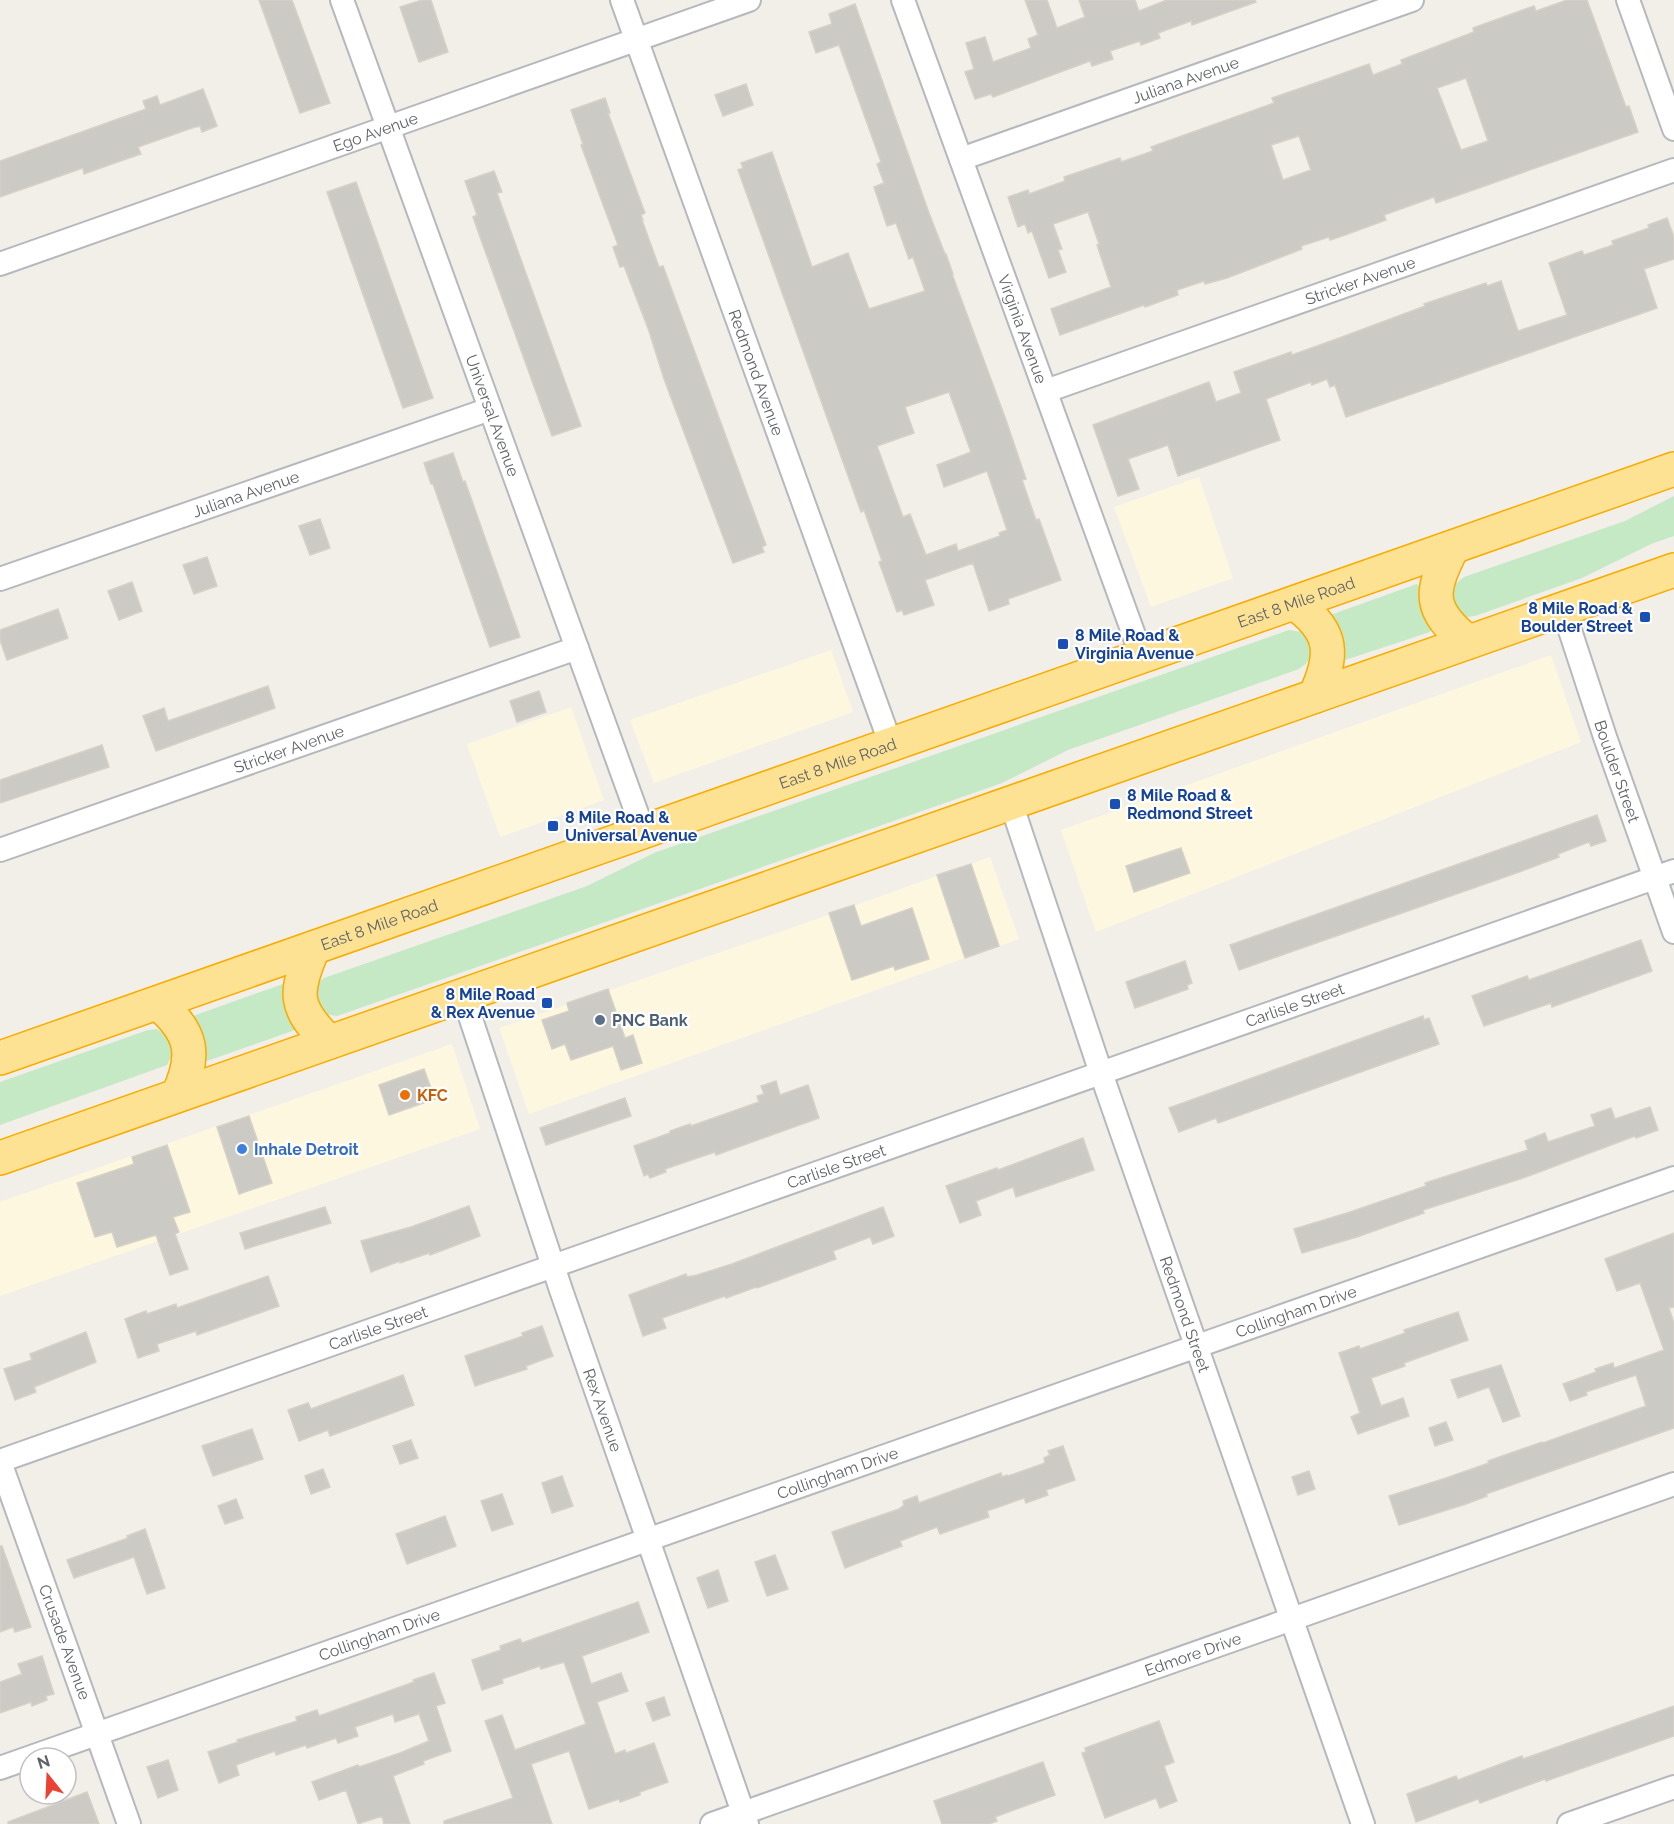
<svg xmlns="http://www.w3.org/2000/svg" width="1674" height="1824" font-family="Raleway,sans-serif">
	<rect width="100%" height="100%" fill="#f1efe8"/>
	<g fill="#fef7e0">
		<path d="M1199 477 1233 578 1151 607 1114 507Z"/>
		<path d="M831 650 853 712 654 783 630 720Z"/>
		<path d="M1551 655 1581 742 1096 932 1061 830Z"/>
		<path d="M571 707 604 800 500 837 467 744Z"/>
		<path d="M990 857 1019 939 529 1114 499 1028 803 924Z"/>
		<path d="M452 1044 480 1129 0 1296V1202Z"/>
	</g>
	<g fill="#c5e8c5">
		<path d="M1674 496V536L1651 544 1582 578 1475 616 1467 617 1454 609 1452 587 1464 577 1625 521Z"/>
		<path d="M1417 584 1420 587C1419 604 1425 615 1431 630L1430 632 1342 661 1331 616 1333 614Z"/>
		<path d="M1289 630 1302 632C1314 646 1316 658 1299 669L1068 750 1002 783 337 1016 324 1014 314 995 318 983 324 978 587 886 654 853Z"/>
		<path d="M283 984 285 1011 295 1030 204 1062 193 1016Z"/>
		<path d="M156 1029 169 1036 174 1051 167 1065 0 1125V1082L148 1030Z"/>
	</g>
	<g fill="#cccac5" stroke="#d6d1c6" stroke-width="1.5" fill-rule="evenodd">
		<path d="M259 0H292L330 103 300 113Z"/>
		<path d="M422 0H431L448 52 419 62 400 7Z"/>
		<path d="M1025 0H1047L1057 28 1085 17 1079 0H1135L1139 11 1167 0H1255L1256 2 1192 25 1191 21 1158 33 1160 38 1141 45 1140 41 1110 51 1113 59 1092 66 1090 61 993 97 991 94 975 99 965 72 974 69 966 43 985 37 993 62 1031 48 1028 39 1038 35Z"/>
		<path d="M1567 0H1587L1626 107 1629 106 1638 132 1436 203 1434 197 1384 215 1386 220 1345 235 1330 240 1329 237 1301 246 1302 249 1227 278 1205 284 1204 281 1177 290 1178 295 1145 307 1144 305 1060 335 1051 309 1111 287 1097 245 1099 244 1088 212 1053 224 1062 249 1058 250 1066 272 1049 278 1032 231 1028 233 1025 224 1018 227 1008 197 1028 190 1029 194 1065 181 1064 177 1120 158 1121 162 1153 151 1151 147 1274 103 1272 98 1327 79 1369 64 1373 75 1402 64 1401 60 1474 32 1473 28 1534 6 1536 11ZM1466 78 1488 141 1461 150 1437 88ZM1299 136 1311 170 1283 180 1271 145Z"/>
		<path d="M855 4 929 213 945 254H946L953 274H952L1006 420 1026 479 1022 480 1036 520 1039 519 1061 580 1008 599 1009 604 989 611 973 563 925 580 934 605 904 615 902 610 897 612 879 562 882 561 864 510 861 512 738 170 743 168 741 163 772 152 812 267 848 253 869 309 925 291 913 257 909 259 896 223 887 226 874 187 884 183 877 164 881 162 839 45 816 53 809 32 832 24 829 14ZM949 392 971 452 937 465 944 487 987 471 1007 530 999 533 1000 536 958 551 956 544 926 555 910 514 903 517 877 446 914 433 905 407Z"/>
		<path d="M746 84 753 105 723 116 715 95Z"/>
		<path d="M203 89 217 126 202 132 200 126 192 128 138 147 141 154 126 159 84 174 83 168 0 197V161L146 109 143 101 157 96 160 105Z"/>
		<path d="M605 98 610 113H608L645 213 641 215 643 220H642L659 267 663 266 766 545 762 547 764 552 733 563 664 379 649 331 624 266 620 267 613 247 618 245 581 145 583 144 571 110Z"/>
		<path d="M494 171 502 192 497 193 581 426 552 436 480 237 473 217 477 215 465 181Z"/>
		<path d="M356 182 433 398 403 408 327 192Z"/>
		<path d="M1667 218 1674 237V259L1644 269 1657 308 1346 417 1335 385 1330 387 1327 379 1312 385 1311 382 1266 399 1280 440 1178 476 1168 445 1128 459 1139 489 1118 496 1093 425 1209 382 1216 402 1241 393 1234 372 1291 352 1292 355 1342 337 1425 306 1424 304 1486 283 1487 286 1501 281 1518 331 1567 315 1549 263 1582 251 1584 255 1613 245 1612 241 1649 228 1648 225Z"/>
		<path d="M453 453 463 482 465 481 520 637 490 647 433 484H431L424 463Z"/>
		<path d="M320 519 330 548 310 555 299 526Z"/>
		<path d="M207 557 217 586 194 594 183 565Z"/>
		<path d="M132 582 142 611 119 620 108 591Z"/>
		<path d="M58 609 68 638 7 660 0 640V630Z"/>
		<path d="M268 686 275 708 156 751 143 716 164 708 168 721Z"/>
		<path d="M539 691 546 712 517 722 510 701Z"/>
		<path d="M102 745 109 767 0 803V780Z"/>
		<path d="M1597 815 1606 841 1591 846 1589 842 1558 854 1559 857 1522 871 1239 970 1230 945Z"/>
		<path d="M1181 848 1190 873 1134 892 1126 866Z"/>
		<path d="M971 864 999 946 965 958 937 875Z"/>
		<path d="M854 905 861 926 912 908 929 959 895 970 894 966 852 980 829 913Z"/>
		<path d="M1641 940 1652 971 1552 1007 1551 1003 1484 1026 1472 996 1527 976 1529 980Z"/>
		<path d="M1185 961 1192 983 1187 985 1188 989 1135 1008 1126 982Z"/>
		<path d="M608 989 625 1038 633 1035 642 1063 621 1070 613 1046 571 1060 565 1044 552 1049 542 1020 569 1011 567 1003Z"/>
		<path d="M1423 1016 1424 1020 1429 1018 1439 1044 1218 1123 1216 1118 1179 1132 1169 1108Z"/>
		<path d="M424 1069 435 1099 389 1115 379 1085Z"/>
		<path d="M776 1081 780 1095 808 1085 819 1118 716 1155 715 1152 665 1169 666 1172 650 1178 648 1174 644 1176 634 1146 670 1133V1131L690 1124 691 1126 759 1102 757 1096 764 1094 761 1086Z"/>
		<path d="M625 1098 631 1116 546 1145 540 1128Z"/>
		<path d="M1650 1107 1658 1130 1636 1138 1635 1136 1523 1178 1423 1210 1424 1213 1357 1237 1302 1253 1294 1229 1347 1213 1426 1186 1425 1183 1528 1150 1525 1141 1545 1133 1548 1142 1595 1126 1591 1115 1611 1108 1615 1119Z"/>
		<path d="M249 1116 272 1183 239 1194 217 1127Z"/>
		<path d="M1083 1138 1094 1170 1016 1197 1013 1187 976 1201 981 1215 960 1223 946 1186 997 1168 998 1170Z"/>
		<path d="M167 1145 190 1212 173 1217 179 1232 175 1234 188 1269 170 1275 156 1235 117 1247 112 1232 95 1237 77 1183 134 1164 132 1157Z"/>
		<path d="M469 1206 480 1236 430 1255 429 1253 400 1263V1261L371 1272 361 1241 411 1227Z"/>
		<path d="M325 1207 331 1223 245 1249 240 1233Z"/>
		<path d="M883 1207 894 1236 873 1244 870 1237 833 1251 836 1259 757 1288 756 1287 726 1298 725 1296 662 1318 666 1328 643 1336 629 1295 686 1274 687 1277 697 1275 732 1264Z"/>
		<path d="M1674 1233V1307L1669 1308 1674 1323V1428L1486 1494 1487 1496 1466 1504 1399 1525 1389 1496 1443 1479 1489 1463 1488 1461 1542 1442 1543 1443 1646 1406 1636 1375 1586 1392 1587 1395 1570 1401 1563 1384 1596 1372 1595 1369 1613 1363 1614 1368 1664 1350 1640 1283 1617 1291 1605 1259Z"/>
		<path d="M268 1276 279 1306 197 1335 196 1331 157 1344 159 1351 138 1358 125 1319 146 1311 147 1314 176 1304 177 1308Z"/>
		<path d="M1458 1312 1468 1340 1404 1363 1405 1366 1371 1378 1381 1406 1403 1398 1409 1416 1358 1434 1351 1417 1360 1413 1339 1353 1359 1346 1360 1349 1405 1333 1404 1330Z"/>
		<path d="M542 1326 553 1356 526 1366 527 1369 475 1386 465 1356 523 1336 522 1333Z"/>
		<path d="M86 1332 96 1362 34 1387 36 1392 15 1400 4 1369 32 1360 30 1354Z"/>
		<path d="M1501 1365 1520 1416 1503 1422 1489 1387 1458 1398 1451 1380Z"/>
		<path d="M403 1375 414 1405 330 1436 328 1430 299 1441 288 1410 308 1403 311 1409Z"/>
		<path d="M1446 1422 1453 1440 1435 1446 1429 1428Z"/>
		<path d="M252 1429 263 1459 213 1476 202 1446Z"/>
		<path d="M411 1440 418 1458 400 1464 393 1446Z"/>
		<path d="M1063 1446 1075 1480 1046 1490 1048 1495 1026 1503 1024 1498 987 1511 989 1517 960 1527 940 1534 937 1527 900 1541 902 1546 845 1568 832 1532 899 1509 904 1505 903 1501 917 1496 919 1503 1001 1473 1002 1477 1007 1475 1008 1476 1045 1463 1044 1458 1050 1455 1048 1451Z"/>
		<path d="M323 1469 330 1487 311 1494 305 1476Z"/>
		<path d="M1309 1471 1315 1489 1298 1495 1292 1477Z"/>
		<path d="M562 1476 573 1506 552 1513 542 1483Z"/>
		<path d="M502 1494 513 1524 492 1531 481 1501Z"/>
		<path d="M236 1499 243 1518 225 1524 218 1506Z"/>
		<path d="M445 1516 456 1546 407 1564 396 1534Z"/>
		<path d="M145 1529 165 1588 147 1594 134 1557 74 1578 67 1560 128 1538 127 1536Z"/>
		<path d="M0 1546H2L31 1627 15 1632 13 1627 0 1632Z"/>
		<path d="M775 1555 788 1589 767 1596 755 1562Z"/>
		<path d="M718 1570 728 1601 708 1608 697 1578Z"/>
		<path d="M638 1602 649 1632 582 1656 591 1684 621 1673 628 1691 597 1702 615 1754 625 1750 626 1753 654 1743 668 1782 640 1792V1795L620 1802 619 1799 589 1809 569 1751 531 1764 552 1824H444V1821L513 1798 485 1721 502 1715 515 1750 586 1724 564 1662 541 1669 540 1666 502 1679 503 1683 482 1690 472 1660 501 1650 500 1646 520 1639 522 1643Z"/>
		<path d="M42 1656 54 1694 46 1696 47 1700 32 1706 31 1702 0 1713V1682L22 1674 18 1664Z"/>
		<path d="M434 1673 445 1703 436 1706 451 1751 423 1761 424 1764 393 1776 410 1824H384L382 1816 358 1824 346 1790 319 1800 312 1782 358 1765 359 1767 400 1753 429 1741 419 1714 395 1722 393 1714 355 1727 358 1736 338 1743 336 1738 307 1748 306 1745 276 1755 275 1751 236 1765 239 1775 219 1783 208 1752 238 1742 237 1740 297 1721 296 1717 317 1710 319 1716 414 1682 413 1680Z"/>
		<path d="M664 1697 670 1715 653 1721 646 1703Z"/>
		<path d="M1674 1706V1736L1546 1781 1545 1779 1480 1803 1478 1799 1416 1822 1407 1794 1456 1776 1458 1780 1522 1756 1523 1759Z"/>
		<path d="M1159 1721 1174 1762 1164 1766 1177 1801 1160 1808 1156 1798 1105 1818 1082 1753 1086 1752 1085 1748Z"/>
		<path d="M168 1760 178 1790 158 1798 147 1767Z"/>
		<path d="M1043 1762 1055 1795 995 1817 997 1821 989 1824H942L934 1801Z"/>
		<path d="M87 1792 99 1824H8V1822Z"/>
	</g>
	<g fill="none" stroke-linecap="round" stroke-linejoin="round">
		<defs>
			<g id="minor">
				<path id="s1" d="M342 0 644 833"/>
				<path id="s2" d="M622 0 891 745"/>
				<path id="s3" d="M903 0 1142 657"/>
				<path d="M1628 0 1674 129"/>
				<path id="s4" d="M961 159 1412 0"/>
				<path id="s5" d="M0 264 749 0"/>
				<path id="s6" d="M1046 391 1674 170"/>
				<path id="s7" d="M0 579 490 409"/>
				<path id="s8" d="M1563 609 1605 737 1674 932"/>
				<path id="s9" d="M1011 803 1101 1073 1363 1824"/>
				<path id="s10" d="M0 850 577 648"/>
				<path id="s11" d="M463 995 561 1290 747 1824"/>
				<path id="s12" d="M0 1768 1674 1178"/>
				<path id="s13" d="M129 1824 0 1462V1461L1674 871"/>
				<path id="s14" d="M712 1824 1674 1484"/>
				<path d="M1569 1824 1674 1787"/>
			</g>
			<g id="highway">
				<path d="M1452 548C1430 592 1427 609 1468 642"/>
				<path d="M1296 604C1334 632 1334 655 1315 696"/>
				<path d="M313 948C295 993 292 1006 329 1042"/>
				<path d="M158 1003C192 1032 197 1054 178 1095"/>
				<path id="s15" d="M0 1058 1674 469"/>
				<path d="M0 1158 1674 570"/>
			</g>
		</defs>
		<use href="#minor" stroke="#b5b8bc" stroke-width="26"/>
		<use href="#highway" stroke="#f9ab00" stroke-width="36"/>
		<use href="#minor" stroke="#fff" stroke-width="22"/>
		<use href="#highway" stroke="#fde293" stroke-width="33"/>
	</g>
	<g fill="#1a4fb4" stroke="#fff" stroke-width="2">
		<rect x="1639" y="611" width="12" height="12" rx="3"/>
		<rect x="1057" y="638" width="12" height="12" rx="3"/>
		<rect x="1109" y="798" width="12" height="12" rx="3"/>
		<rect x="547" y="820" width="12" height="12" rx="3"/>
		<rect x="541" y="997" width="12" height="12" rx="3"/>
	</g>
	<circle fill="#5c6f8a" stroke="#fff" stroke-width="2" cx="600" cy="1020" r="6"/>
	<circle fill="#e8710a" stroke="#fff" stroke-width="2" cx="405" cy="1095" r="6"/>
	<circle fill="#3f7fe0" stroke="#fff" stroke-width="2" cx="242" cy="1149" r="6"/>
	<g text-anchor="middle" stroke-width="4.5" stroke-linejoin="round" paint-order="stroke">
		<g font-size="16" fill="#5f6368" stroke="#fff">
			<text dy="6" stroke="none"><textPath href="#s4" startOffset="238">Juliana Avenue</textPath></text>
			<text dy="6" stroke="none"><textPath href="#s5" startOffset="398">Ego Avenue</textPath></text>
			<text dy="6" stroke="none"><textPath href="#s6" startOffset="333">Stricker Avenue</textPath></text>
			<text dy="6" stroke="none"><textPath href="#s3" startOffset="350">Virginia Avenue</textPath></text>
			<text dy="6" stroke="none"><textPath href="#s2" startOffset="396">Redmond Avenue</textPath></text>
			<text dy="6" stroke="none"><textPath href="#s1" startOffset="442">Universal Avenue</textPath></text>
			<text dy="6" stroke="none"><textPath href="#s7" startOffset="260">Juliana Avenue</textPath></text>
			<text dy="6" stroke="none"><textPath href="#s15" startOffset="1374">East 8 Mile Road</textPath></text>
			<text dy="6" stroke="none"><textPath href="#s10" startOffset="306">Stricker Avenue</textPath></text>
			<text dy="6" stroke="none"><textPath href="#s15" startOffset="888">East 8 Mile Road</textPath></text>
			<text dy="6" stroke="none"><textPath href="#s8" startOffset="171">Boulder Street</textPath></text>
			<text dy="6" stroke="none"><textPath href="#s15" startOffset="402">East 8 Mile Road</textPath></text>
			<text dy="6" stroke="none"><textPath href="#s13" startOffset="1758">Carlisle Street</textPath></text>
			<text dy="6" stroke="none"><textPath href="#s13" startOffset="1272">Carlisle Street</textPath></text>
			<text dy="6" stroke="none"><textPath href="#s12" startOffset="1374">Collingham Drive</textPath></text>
			<text dy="6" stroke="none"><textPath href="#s9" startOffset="540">Redmond Street</textPath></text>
			<text dy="6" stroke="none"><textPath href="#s13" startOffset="786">Carlisle Street</textPath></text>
			<text dy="6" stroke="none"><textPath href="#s11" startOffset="438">Rex Avenue</textPath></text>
			<text dy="6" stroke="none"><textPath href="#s12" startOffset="888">Collingham Drive</textPath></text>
			<text dy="6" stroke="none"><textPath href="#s12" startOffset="402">Collingham Drive</textPath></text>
			<text transform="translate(65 1642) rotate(70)" y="6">Crusade Avenue</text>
			<text dy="6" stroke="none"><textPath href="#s14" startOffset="510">Edmore Drive</textPath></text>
		</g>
		<g font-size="16" font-weight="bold" fill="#164399" stroke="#fff" text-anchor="start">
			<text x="1633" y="614" text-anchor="end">8 Mile Road &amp;<tspan x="1633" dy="18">Boulder Street</tspan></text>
			<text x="1075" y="641">8 Mile Road &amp;<tspan x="1075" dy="18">Virginia Avenue</tspan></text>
			<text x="1127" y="801">8 Mile Road &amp;<tspan x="1127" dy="18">Redmond Street</tspan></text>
			<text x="565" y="823">8 Mile Road &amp;<tspan x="565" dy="18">Universal Avenue</tspan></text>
			<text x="535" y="1000" text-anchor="end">8 Mile Road<tspan x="535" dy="18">&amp; Rex Avenue</tspan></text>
		</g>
		<g font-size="16" font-weight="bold" fill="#4e5e75" stroke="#fff" text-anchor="start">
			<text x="612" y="1026">PNC Bank</text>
		</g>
		<g font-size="16" font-weight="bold" fill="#c56008" stroke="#fff" text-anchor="start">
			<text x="417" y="1101">KFC</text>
		</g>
		<g font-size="16" font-weight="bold" fill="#366cbe" stroke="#fff" text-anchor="start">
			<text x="254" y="1155">Inhale Detroit</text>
		</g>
	</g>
	<g transform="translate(48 1776) rotate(342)"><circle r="28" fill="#ffffff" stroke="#bfc1c3" stroke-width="1.5"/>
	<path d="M0-4.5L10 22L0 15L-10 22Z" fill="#ea4335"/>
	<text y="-9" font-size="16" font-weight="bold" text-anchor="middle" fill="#5f6368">N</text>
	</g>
</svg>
